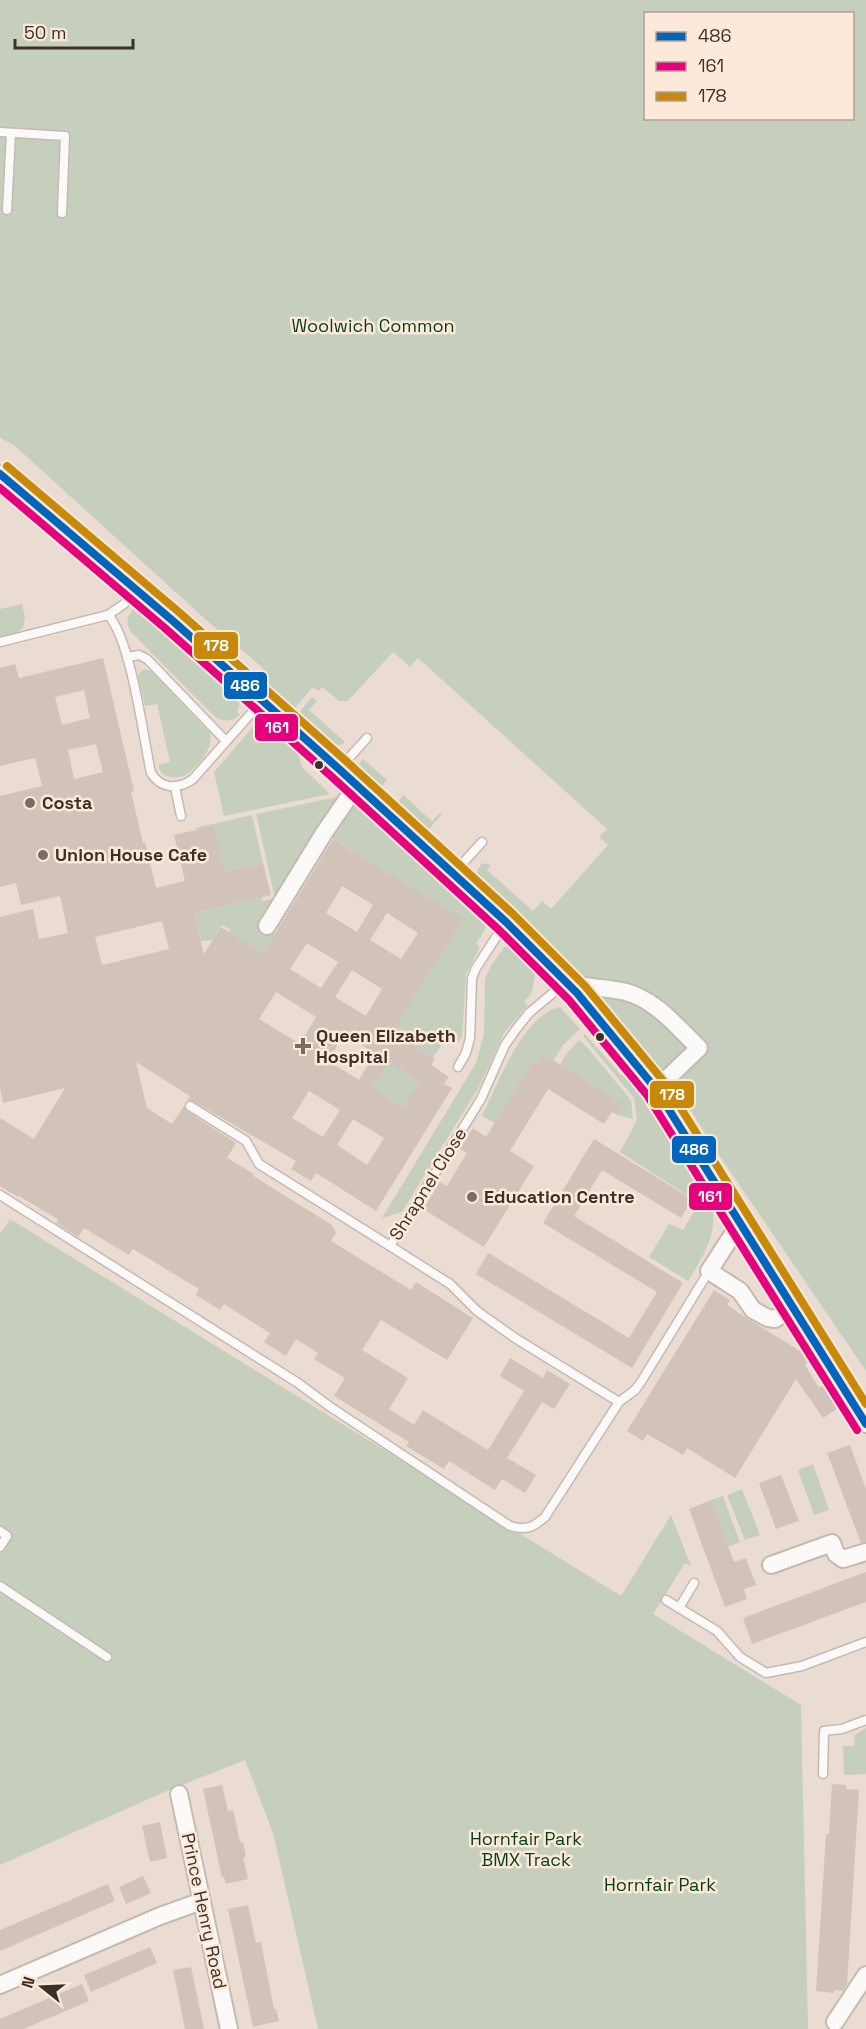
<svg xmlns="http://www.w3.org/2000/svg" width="866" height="2029" font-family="'Space Grotesk',sans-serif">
	<rect width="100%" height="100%" fill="#eadcd2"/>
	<g fill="#c6cfbe" fill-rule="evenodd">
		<path d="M0 0H866V1371L715 1149 680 1093 567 964 477 880C476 874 478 867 483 863L491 865 487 870 533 911 542 901 551 909 608 845 599 837 607 829 418 658 410 667 393 652 348 701H339L322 687 318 691 313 687 293 710 265 684 263 668 205 619 15 446 0 438ZM646 14H852V118H646Z"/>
		<path d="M22 604 25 617 23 628 15 633 0 637V609Z"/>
		<path d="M134 609 135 612H143L150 616 237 694 240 703 237 712 240 715C232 722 225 722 215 717L131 632C126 624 126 615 134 609Z"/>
		<path d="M145 669 151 671 210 733C214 750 197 767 184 776 172 779 161 778 158 765L170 762 157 704 145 706 138 678 140 672Z"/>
		<path d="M312 697 317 701 309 710 345 742C341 745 340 746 336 746 327 746 305 722 297 715Z"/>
		<path d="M260 722C280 720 300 749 301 766L330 794 224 816 214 772 253 727Z"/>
		<path d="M363 759 387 780 380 788 376 787 357 770V767Z"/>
		<path d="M403 795 432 821 440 813 442 814 430 828 422 829 397 805Z"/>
		<path d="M342 796 263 927 275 934 263 953 229 932 230 930 222 925 212 940 201 941 194 913 262 897 263 901 275 898 256 814Z"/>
		<path d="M355 801 487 921 485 929 476 944 480 947 466 974 462 1037 458 1042 446 1038 433 1058 392 1033 462 919 327 835Z"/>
		<path d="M252 815 263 863 225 872 214 826 196 830 195 828Z"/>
		<path d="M512 945 536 968 532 992 524 1002 528 1005 504 1033 479 1087 402 1212 382 1218 476 1063 484 1034 485 979 491 966 504 947Z"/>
		<path d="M560 1007 580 1029 563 1045 551 1064 552 1060 543 1054 537 1064 534 1062 495 1123 482 1116C497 1085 524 1013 560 1007Z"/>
		<path d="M585 1034 620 1074 639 1087 713 1212C716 1238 701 1259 688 1281L649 1257 669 1224 683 1230 699 1203 620 1152 637 1120 634 1098 583 1036Z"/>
		<path d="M579 1040 587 1047 631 1100 633 1119 617 1115 624 1104 560 1065 567 1053Z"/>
		<path d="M386 1060 419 1081 403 1108 370 1087Z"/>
		<path d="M10 1219 621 1596 671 1515 691 1566 685 1563 653 1614 801 1705 808 2029H318L273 1833 245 1760 162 1793 0 1865V1234Z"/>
		<path d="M813 1464 829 1510 814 1515 798 1470Z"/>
		<path d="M742 1489 760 1535 745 1540 727 1495Z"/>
		<path d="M723 1496 740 1542 728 1547 711 1500Z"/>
		<path d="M866 1728V1774L844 1775 843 1746H854L855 1735Z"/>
	</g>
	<g fill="#d1c3ba" fill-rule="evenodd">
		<path d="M103 658 134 791 131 792 143 843 145 842 156 888 185 881 174 835 214 826 225 872 263 863 271 895 194 913 204 954 221 927 263 953 333 839 463 919 392 1033 435 1059 431 1065 449 1077 444 1084 452 1088 376 1211 316 1173 311 1181 291 1169 296 1161 193 1101 187 1100 190 1096 136 1062 147 1108 172 1124 184 1106 187 1111 236 1143 227 1158 254 1174 253 1176 332 1225 336 1233 331 1241 411 1290 416 1282 473 1318 447 1360 381 1320 362 1350 408 1378 389 1409 414 1425 423 1410 488 1450 524 1391 500 1376 510 1358 543 1378 547 1370 570 1384 554 1409 542 1402 507 1458 536 1475 525 1493 502 1479 495 1490 449 1461 444 1469 406 1446 409 1442 334 1396 345 1378 314 1359 318 1353 296 1339 286 1356 264 1342 270 1333 224 1304 220 1310 196 1295 199 1289 133 1249 129 1255 84 1228 78 1237 56 1223 59 1220 19 1196 18 1197 0 1186V1118L34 1139 65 1088 3 1103 0 1088V917L33 909 39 939 68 933 60 896 21 905 16 883 0 887V796L42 786 35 758 0 766V668L15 664 19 678ZM84 690 90 718 62 725 55 697ZM96 744 103 772 74 779 68 750ZM342 886 373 905 357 932 326 913ZM387 913 418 933 401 959 370 940ZM162 921 169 949 102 965 95 937ZM307 943 338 962 321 988 290 969ZM352 970 382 989 366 1016 335 997ZM276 992 316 1017 300 1044 259 1019ZM344 1034 375 1053 359 1080 328 1061ZM389 1062 419 1081 403 1108 372 1088ZM309 1091 340 1110 323 1137 292 1118ZM353 1119 384 1138 367 1165 337 1145Z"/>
		<path d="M543 1054 624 1104 617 1115 612 1112 604 1124 548 1089 510 1151 534 1166 484 1247 423 1209 440 1182 447 1186 467 1153 460 1149 473 1128 486 1137 533 1061 537 1064Z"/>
		<path d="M594 1139 692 1199 681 1218 602 1170 574 1216 683 1283 632 1368 476 1274 488 1253 629 1338 657 1292 543 1223Z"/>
		<path d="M714 1290 730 1300 727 1305 748 1319 810 1357 805 1365 819 1388 823 1385 838 1408 823 1418 796 1379 735 1478 687 1448 683 1455 647 1434 643 1441 627 1431Z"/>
		<path d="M850 1445 866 1489V1542L861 1543 827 1453Z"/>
		<path d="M781 1475 799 1521 776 1529 759 1483Z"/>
		<path d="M711 1500 734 1562 746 1558 756 1585 744 1589 747 1599 725 1607 689 1509Z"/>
		<path d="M866 1572V1602L752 1644 743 1618Z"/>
		<path d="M832 1784 846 1785V1789L859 1790 847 1985 843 1991 834 1990V1993L816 1991 826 1834H829Z"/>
		<path d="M222 1785 228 1811 233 1810 240 1842H243L246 1857H243L248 1879 226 1884 224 1877 222 1878 203 1789Z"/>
		<path d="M160 1822 167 1858 150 1862 142 1826Z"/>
		<path d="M143 1876 151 1893 126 1904 119 1887Z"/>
		<path d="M108 1884 115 1901 0 1951V1930Z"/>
		<path d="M248 1905 256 1943 261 1942 274 2009H276L279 2021 253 2027 228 1909Z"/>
		<path d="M150 1947 157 1963 91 1992 84 1975Z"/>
		<path d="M191 1967 196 1990 204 2029H185L178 1994 173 1970Z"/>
		<path d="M82 1984 89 2001 24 2029H0V2019Z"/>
	</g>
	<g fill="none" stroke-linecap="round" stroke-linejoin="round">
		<defs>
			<g id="service">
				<path d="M0 132 65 136 62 213"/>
				<path d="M7 210 11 133"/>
				<path d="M108 615C131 639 143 736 151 773 161 789 178 790 193 779L262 701"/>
				<path d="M0 642 108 615 124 604 135 589"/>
				<path d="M127 657 139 655 147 659 226 741"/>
				<path d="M339 769 367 738"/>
				<path d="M175 787 181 816"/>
				<path d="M454 873 482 842"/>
				<path d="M458 1067 466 1053 470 1038 472 978 476 968 506 922"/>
				<path d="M190 1106 246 1141 259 1164 390 1246 481 1099 505 1045 517 1028 529 1013 566 982"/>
				<path d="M0 1195 298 1383 329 1406 510 1526C527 1531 533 1527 545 1517L619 1402 515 1338 477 1311 450 1284 390 1246"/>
				<path d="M619 1402 635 1390 641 1382 709 1271"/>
				<path d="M0 1531 7 1536 0 1547"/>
				<path d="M0 1586 107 1657"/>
				<path d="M666 1600 717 1631 740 1657 766 1673 802 1666 866 1642"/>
				<path d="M679 1608 694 1583"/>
				<path d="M823 1774 824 1731 842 1729 866 1720"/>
			</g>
			<g id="minor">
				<path d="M0 474 173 621 339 769 506 922 577 993 610 1031 656 1089 866 1424"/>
				<path d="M267 926 324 833 357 785"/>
				<path d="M577 993 584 986C598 988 612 989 626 992 656 1000 677 1027 699 1048L656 1089"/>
				<path d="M740 1223 709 1271 740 1291 753 1310 768 1318 775 1319 794 1307"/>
				<path d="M771 1565 832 1543 836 1554 843 1559 866 1552"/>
				<path d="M179 1794 229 2029"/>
				<path d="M0 1985 160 1916 202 1901"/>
				<path d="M835 2022 866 1975"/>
			</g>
		</defs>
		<use href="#service" stroke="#c5bab2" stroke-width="11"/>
		<use href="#minor" stroke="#c5bab2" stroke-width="20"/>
		<use href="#service" stroke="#fcfaf8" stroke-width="8"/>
		<use href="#minor" stroke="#fcfaf8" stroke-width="16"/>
		<defs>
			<path id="bus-1" d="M0 474 173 621 339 769 506 922 577 993 656 1089 866 1424"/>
			<path id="bus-2" d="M0 488 166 629 332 777 499 930 569 1000 647 1095 857 1430"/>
			<path id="bus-3" d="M7 466 180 613 346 761 513 914 585 986 665 1083 866 1404"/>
		</defs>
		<use href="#bus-1" stroke="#fde9d9" stroke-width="12"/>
		<use href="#bus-2" stroke="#fde9d9" stroke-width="12"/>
		<use href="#bus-3" stroke="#fde9d9" stroke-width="12"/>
		<use href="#bus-1" stroke="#0065bd" stroke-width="8"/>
		<use href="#bus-2" stroke="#e5007d" stroke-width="8"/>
		<use href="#bus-3" stroke="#c8890a" stroke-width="8"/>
	</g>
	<g fill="#3b3129" stroke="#fde9d9" stroke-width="2">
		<circle cx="319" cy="765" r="5"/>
		<circle cx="600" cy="1037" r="5"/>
	</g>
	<g fill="#786d64" stroke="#fde9d9" stroke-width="2">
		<circle cx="30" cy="803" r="6"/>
		<circle cx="43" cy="855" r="6"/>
		<path d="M300 1037h6v6h6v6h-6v6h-6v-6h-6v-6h6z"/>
		<circle cx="472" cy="1197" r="6"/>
	</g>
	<g text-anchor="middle" stroke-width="5" stroke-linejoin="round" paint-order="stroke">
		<g font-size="18" fill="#003f17" stroke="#fde9d9">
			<text x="373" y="332">Woolwich Common</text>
			<text x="526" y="1845">Hornfair Park<tspan x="526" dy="21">BMX Track</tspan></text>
			<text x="660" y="1891">Hornfair Park</text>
		</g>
		<g font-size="18" font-weight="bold" fill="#3b3129" stroke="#fde9d9" text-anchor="start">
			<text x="42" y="809">Costa</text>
			<text x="55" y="861">Union House Cafe</text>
			<text x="316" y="1042">Queen Elizabeth<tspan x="316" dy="21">Hospital</tspan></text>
			<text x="484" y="1203">Education Centre</text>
		</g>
		<g font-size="18" fill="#3b3129" stroke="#fde9d9">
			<text transform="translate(428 1184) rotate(-58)" y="6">Shrapnel Close</text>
			<text transform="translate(204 1911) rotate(78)" y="6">Prince Henry Road</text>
		</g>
	</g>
	<g stroke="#fde9d9" stroke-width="2">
		<rect x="193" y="631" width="46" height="29" rx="6" fill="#c8890a"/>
		<rect x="223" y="671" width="45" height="29" rx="6" fill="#0065bd"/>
		<rect x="254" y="713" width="45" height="29" rx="6" fill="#e5007d"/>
		<rect x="649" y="1080" width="46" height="29" rx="6" fill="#c8890a"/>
		<rect x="671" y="1135" width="46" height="29" rx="6" fill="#0065bd"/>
		<rect x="688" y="1182" width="45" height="29" rx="6" fill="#e5007d"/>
	</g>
	<g font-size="16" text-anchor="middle" font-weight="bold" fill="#fff">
		<text x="216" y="651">178</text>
		<text x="245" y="691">486</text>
		<text x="277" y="733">161</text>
		<text x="672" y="1100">178</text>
		<text x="694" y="1155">486</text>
		<text x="710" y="1202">161</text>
	</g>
	<rect x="644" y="12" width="210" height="108" fill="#fde9d9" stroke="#af9f93" stroke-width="1.5"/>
	<rect x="656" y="32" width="30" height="9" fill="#0065bd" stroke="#af9f93" stroke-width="1.5"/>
	<text x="698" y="42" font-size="18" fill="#3b3129">486</text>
	<rect x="656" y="62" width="30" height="9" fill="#e5007d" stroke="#af9f93" stroke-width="1.5"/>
	<text x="698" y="72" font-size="18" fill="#3b3129">161</text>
	<rect x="656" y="92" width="30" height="9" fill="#c8890a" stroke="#af9f93" stroke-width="1.5"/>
	<text x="698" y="102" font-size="18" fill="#3b3129">178</text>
	<g transform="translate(42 1987) rotate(288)" stroke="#fde9d9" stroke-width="4.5" paint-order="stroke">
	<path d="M0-4.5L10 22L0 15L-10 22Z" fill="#3b3129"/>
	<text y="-9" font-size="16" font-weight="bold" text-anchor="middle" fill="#3b3129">N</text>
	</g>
	<path d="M15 39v9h118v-9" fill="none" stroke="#3b3129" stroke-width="3"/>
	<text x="24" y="39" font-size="18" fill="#3b3129" stroke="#fde9d9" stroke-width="4.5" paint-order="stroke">50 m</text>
</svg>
